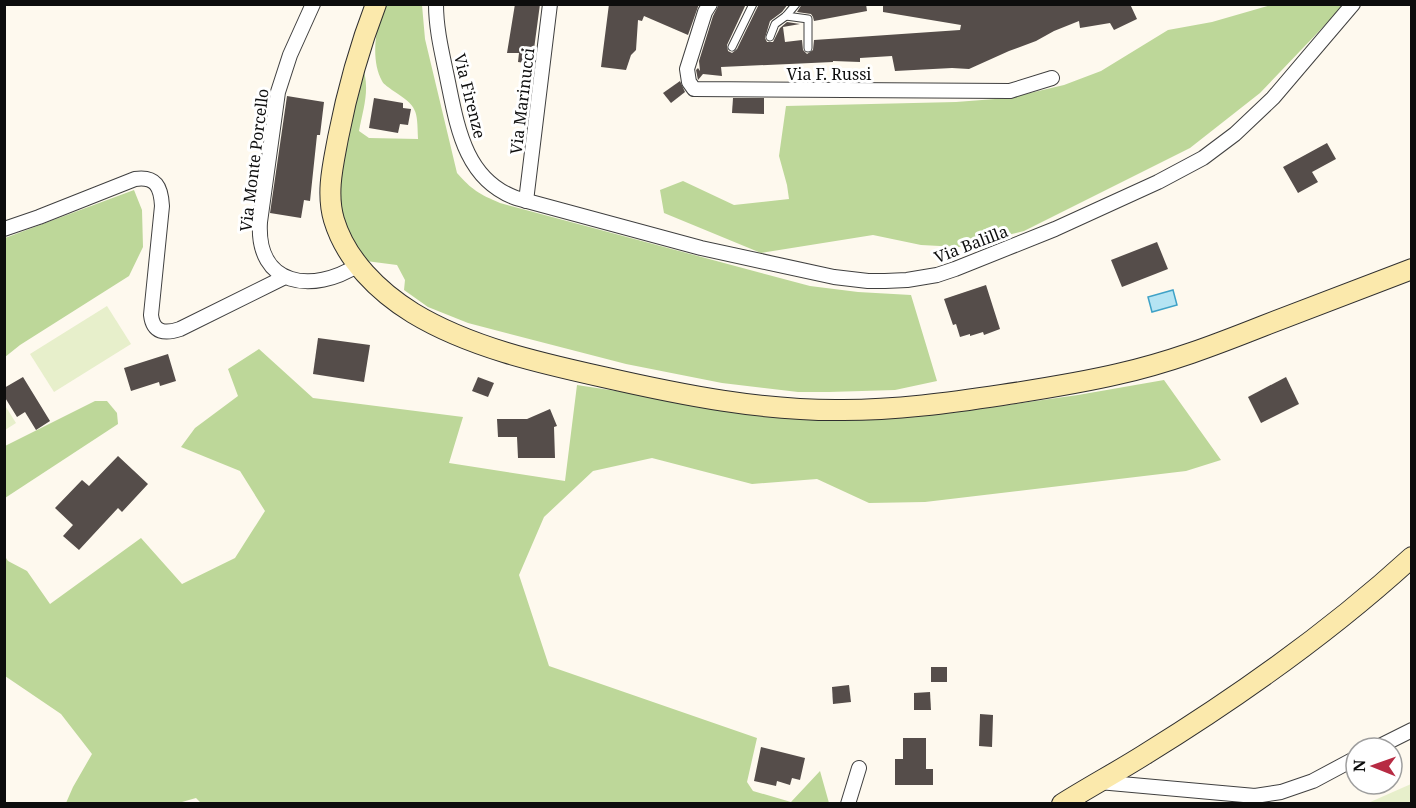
<svg xmlns="http://www.w3.org/2000/svg" width="1416" height="808" font-family="'Noto Serif',serif">
	<rect width="100%" height="100%" fill="#fef9ee"/>
	<g fill="#bdd799">
		<path d="M384 5H422L425 39 457 173C472 190 479 194 500 203L810 286 858 292 911 295 937 381 895 390 829 392H798L722 383 626 364 468 323 428 307 404 290 405 280 397 265 366 261 349 242 336 186 361 62C371 87 364 105 359 131L369 138 418 139C417 109 418 107 392 90 389 87 384 85 382 81 370 59 376 27 384 5Z"/>
		<path d="M1271 5H1344L1260 93 1190 148 1024 231 959 247 921 245 873 235 761 253 664 213 660 190 683 181 734 205 789 199 787 185 779 156 786 106 956 102 1008 98 1064 85 1101 71 1168 30 1212 22Z"/>
		<path d="M134 190 142 210 143 247 129 276 20 345 5 357V238Z"/>
		<path d="M259 349 313 398 463 417 449 463 565 481 577 385 761 413 829 420 951 413 1078 395 1164 380 1221 460 1186 471 925 502 869 503 817 479 752 484 652 458 593 471 544 517 519 575 549 666 757 738 747 782 753 791 791 802 820 771 829 803 202 804 196 798 175 804 66 803 73 787 92 754 61 714 5 676 4 555 8 561 27 571 50 604 141 538 182 584 235 558 265 511 240 471 181 447 195 428 238 396 228 369Z"/>
		<path d="M95 401H107L117 413 118 424 5 498V446Z"/>
	</g>
	<g fill="#e7efcb">
		<path d="M107 306 131 344 54 392 30 354Z"/>
		<path d="M4 404 16 423 5 430H4Z"/>
		<path d="M1411 784V803H1368Z"/>
	</g>
	<path fill="#b5e4f3" stroke="#3fa2c7" stroke-width="1.5" d="M1173 290 1177 305 1152 312 1148 297Z"/>
	<g fill="#554d4a">
		<path d="M515 4H540L532 64 518 62 519 53H507Z"/>
		<path d="M609 4H699L688 35 644 16 642 21 638 20 636 50 631 55 626 70 601 67Z"/>
		<path d="M719 4H746L727 45 728 51 732 53 737 49 759 4H788L782 12 770 21 765 38 767 42H773L780 28 787 22 800 24 783 27 785 42 802 40 803 50 807 54 813 50 814 40 960 30 961 25 883 12V4H1130L1137 19 1114 30 1110 23 1080 28 1079 21 1054 31 1036 41 1009 51 969 69 952 68 895 71 892 56 860 58V62L833 61V62L721 67 722 76 703 74 698 80 696 70 698 68 700 71 699 61 713 16Z"/>
		<path d="M802 4H866L867 11 814 21 813 17 811 14 797 12Z"/>
		<path d="M680 81 685 92 671 103 663 93Z"/>
		<path d="M287 96 324 102 320 135H317L310 201 304 200 301 218 270 213Z"/>
		<path d="M374 98 403 103V108L411 109 408 125 400 124 398 133 369 128Z"/>
		<path d="M733 98H764V114L732 113Z"/>
		<path d="M1327 143 1336 159 1312 172 1318 182 1298 193 1283 167Z"/>
		<path d="M1157 242 1168 269 1122 287 1111 260Z"/>
		<path d="M986 285 1000 329 984 335 983 332 970 336V334L960 337 956 324 953 325 944 299Z"/>
		<path d="M318 338 370 345 364 382 313 374Z"/>
		<path d="M168 354 176 381 160 386 159 382 131 391 124 368Z"/>
		<path d="M23 377 50 421 36 430 25 412 17 417 4 396V388Z"/>
		<path d="M478 377 494 383 488 397 472 391Z"/>
		<path d="M1286 377 1299 404 1261 423 1248 397Z"/>
		<path d="M550 409 557 426 554 427 555 458H518L517 437H498L497 419H527Z"/>
		<path d="M118 456 148 484 122 512 118 508 79 550 63 536 73 525 55 508 82 480 89 486Z"/>
		<rect x="931" y="667" width="16" height="15"/>
		<path d="M849 685 851 702 833 704 832 687Z"/>
		<path d="M930 692 931 710H914V693Z"/>
		<path d="M980 714 993 715 992 747 979 746Z"/>
		<path d="M903 738H926V769H933V785H895V759H903Z"/>
		<path d="M761 747 805 758 800 780 792 778 790 785 777 781 776 786 754 781Z"/>
	</g>
	<g fill="none" stroke-linecap="round" stroke-linejoin="round">
		<defs>
			<g id="lane">
				<path d="M786 16 808 19V48"/>
				<path d="M770 37 775 24 786 16 796 4"/>
				<path d="M732 47 753 4"/>
			</g>
			<g id="street">
				<path d="M313 4 290 55 278 92 260 222C256 287 313 294 358 265"/>
				<path d="M436 4C436 29 442 53 447 77 457 125 464 179 516 198L701 248 834 277 868 281H885L907 280 937 275 955 269 1055 229 1158 182 1203 158 1235 134 1273 98 1353 4"/>
				<path d="M710 4 705 12 687 69 689 82 694 89 1010 91 1052 78"/>
				<path d="M526 201 550 4"/>
				<path d="M4 229 39 217 135 179C156 176 161 187 162 206L151 315C153 333 165 334 180 329L285 277"/>
				<path d="M1376 748 1412 730"/>
				<path d="M1099 782 1255 796 1281 792 1313 781 1356 758"/>
				<path d="M848 804 859 768"/>
			</g>
			<g id="secondary">
				<path d="M376 4C359 48 347 92 338 138 333 165 326 193 334 220 346 260 379 292 413 313 469 347 540 363 603 377 682 395 762 411 843 410 896 410 949 403 1002 395 1041 389 1080 383 1118 374 1168 363 1215 345 1263 326 1312 307 1362 288 1412 269"/>
				<path d="M1062 804C1089 787 1117 772 1144 755 1238 697 1330 632 1412 557"/>
			</g>
		</defs>
		<use href="#lane" stroke="#404040" stroke-width="9"/>
		<use href="#street" stroke="#404040" stroke-width="16"/>
		<use href="#secondary" stroke="#2f2f2f" stroke-width="22"/>
		<use href="#lane" stroke="#fff" stroke-width="7"/>
		<use href="#street" stroke="#fff" stroke-width="14"/>
		<use href="#secondary" stroke="#fbe9ac" stroke-width="20"/>
	</g>
	<g text-anchor="middle" stroke-width="6" stroke-linejoin="round" paint-order="stroke">
		<g font-size="16" fill="#0d0d0d" stroke="#fff">
			<text x="829" y="80">Via F. Russi</text>
			<text transform="translate(470 96) rotate(76)" y="6">Via Firenze</text>
			<text transform="translate(522 101) rotate(-83)" y="6">Via Marinucci</text>
			<text transform="translate(254 160) rotate(-83)" y="6">Via Monte Porcello</text>
			<text transform="translate(971 244) rotate(-21)" y="6">Via Balilla</text>
		</g>
	</g>
	<rect width="1416" height="808" fill="none" stroke="#0d0d0d" stroke-width="12"/>
	<g transform="translate(1374 766) rotate(271)"><circle r="28" fill="#ffffff" stroke="#9e9e9e" stroke-width="1.5"/>
	<path d="M0-4.5L10 22L0 15L-10 22Z" fill="#b72b43"/>
	<text y="-9" font-size="16" font-weight="bold" text-anchor="middle" fill="#0d0d0d">N</text>
	</g>
</svg>
